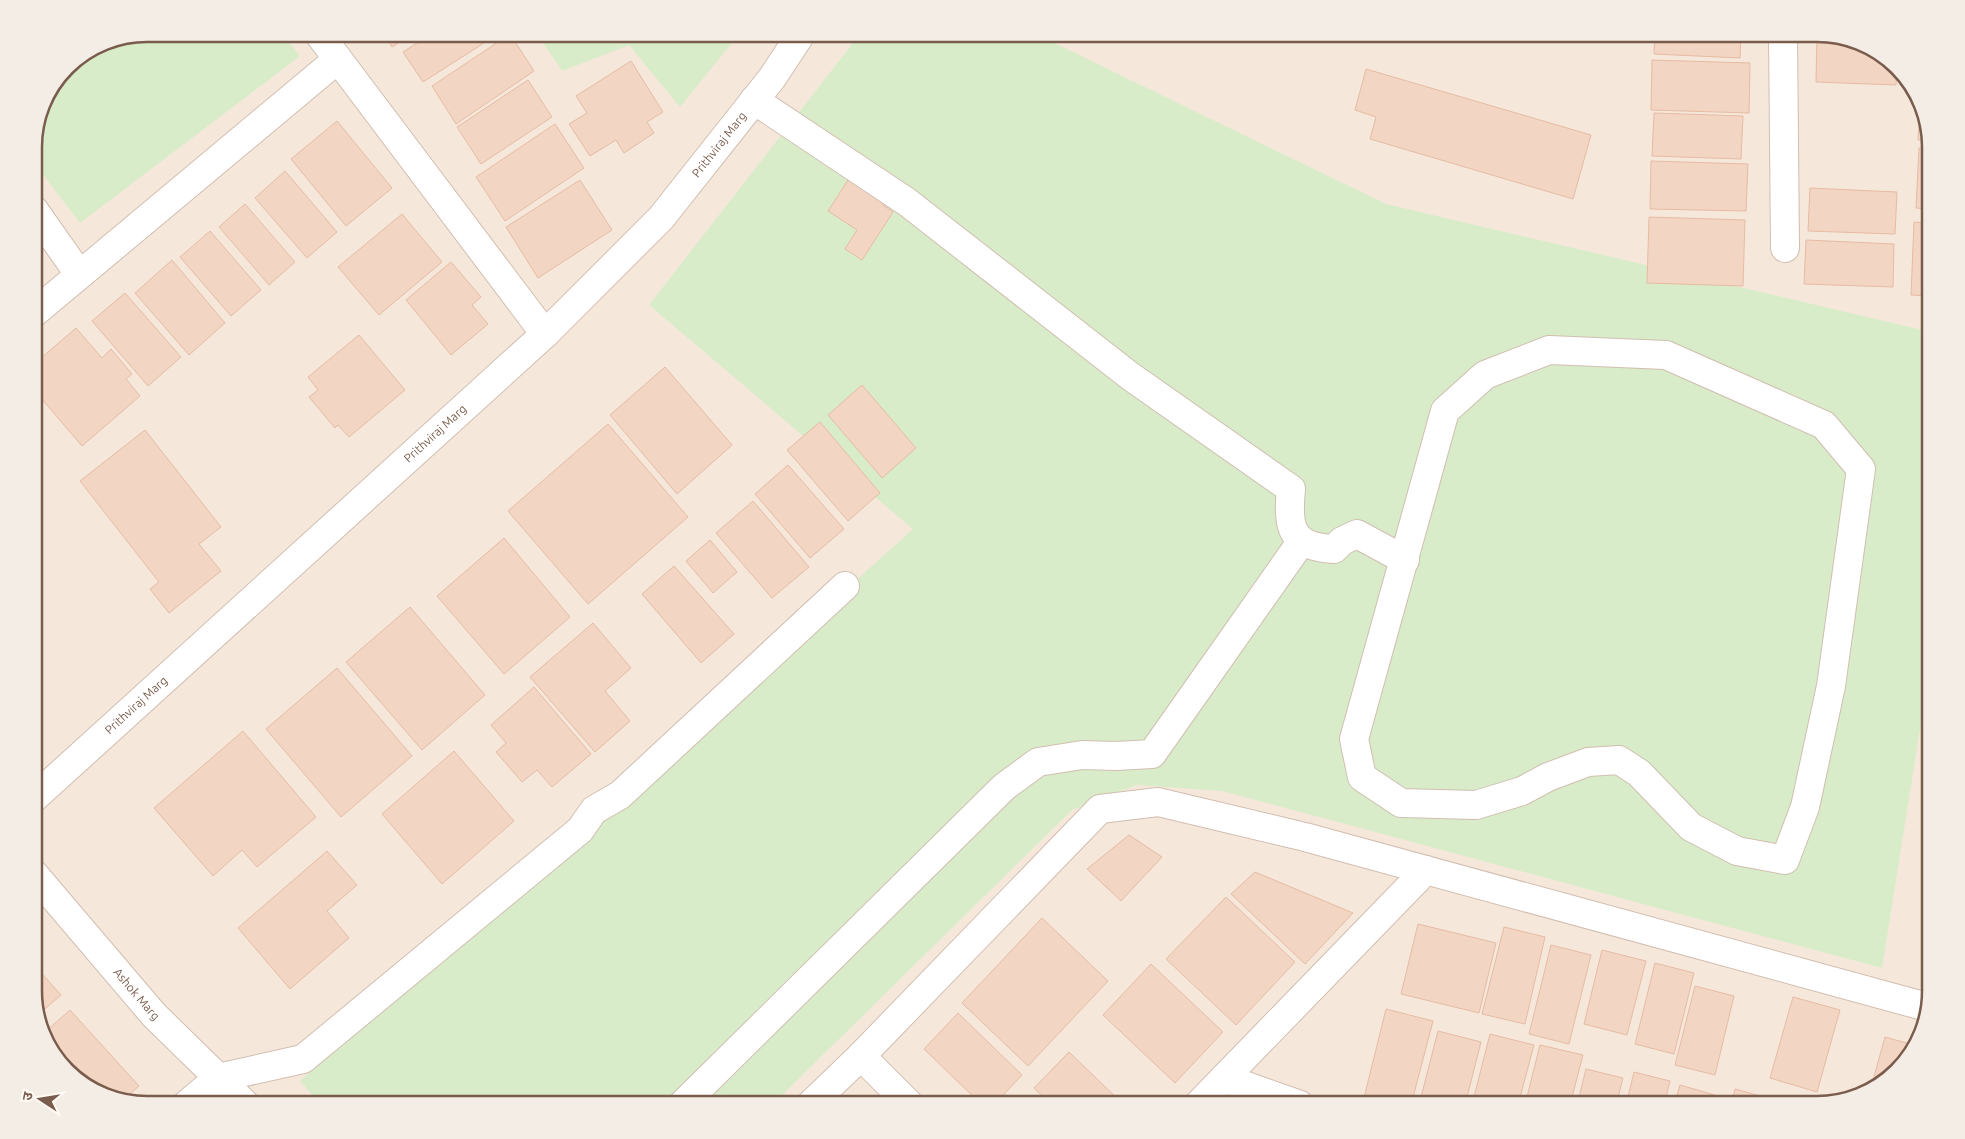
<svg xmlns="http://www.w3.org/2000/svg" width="1965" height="1139" font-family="Ubuntu,'Noto Sans Devanagari',sans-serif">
	<rect width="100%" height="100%" fill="#fdf6ec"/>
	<path fill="#f5e8da" d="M148 34H1817L1874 49 1912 85 1931 141V991L1916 1048 1874 1090 1817 1105H148L91 1090 53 1054 34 998V141L45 98 67 67 104 42Z"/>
	<g fill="#d8ecc9">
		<path d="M148 34H283L300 56 80 223 34 163V141L45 98 67 67 104 42Z"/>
		<path d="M537 34H739L680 107 629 45 562 71Z"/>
		<path d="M860 34H1036L1386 204 1931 332V660L1882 968 1222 791 1137 785 1072 810 772 1105H321L300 1081 913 529 649 305Z"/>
	</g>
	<g fill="#f3d5c3" stroke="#e6bba3">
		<path d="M384 34H412L392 47Z"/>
		<path d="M431 34H498L423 82 403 52Z"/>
		<path d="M510 34 534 71 456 124 432 86Z"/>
		<path d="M1655 34H1741L1740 58 1654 54Z"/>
		<path d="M1817 34 1874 49 1897 70 1896 85 1816 82Z"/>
		<path d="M1652 60 1750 63 1749 113 1651 110Z"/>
		<path d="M631 61 663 112 647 122 654 133 624 153 616 140 590 156 569 124 587 113 576 96Z"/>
		<path d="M1366 69 1591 135 1573 199 1370 139 1376 117 1355 110Z"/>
		<path d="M528 80 552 117 481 164 457 127Z"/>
		<path d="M1920 107 1931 140H1918Z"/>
		<path d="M1654 113 1743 116 1741 159 1652 156Z"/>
		<path d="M337 121 392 188 346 226 291 159Z"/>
		<path d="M555 124 584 168 505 221 476 177Z"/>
		<path d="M1919 148H1931V209L1916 208Z"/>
		<path d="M1651 161 1748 164 1746 211 1650 209Z"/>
		<path d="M285 171 337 232 307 258 255 198Z"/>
		<path d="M854 171 890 195 883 205 893 212 862 260 845 249 857 230 828 211Z"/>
		<path d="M580 180 612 230 538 278 506 227Z"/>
		<path d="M1810 188 1897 192 1895 234 1808 231Z"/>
		<path d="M245 204 295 262 269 285 219 227Z"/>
		<path d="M402 214 442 262 379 315 338 267Z"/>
		<path d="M1649 217 1745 220 1743 286 1647 283Z"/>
		<path d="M1914 222 1931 223V296L1911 295Z"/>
		<path d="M210 231 261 290 231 316 180 257Z"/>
		<path d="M1806 240 1894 244 1893 287 1804 284Z"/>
		<path d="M34 257 42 268 34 274Z"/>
		<path d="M172 260 225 323 189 355 135 293Z"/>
		<path d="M451 262 481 297 472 305 488 324 451 355 406 300Z"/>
		<path d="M125 293 181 357 148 386 92 321Z"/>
		<path d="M76 328 102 358 111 349 132 374 126 379 140 396 82 446 34 390V364Z"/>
		<path d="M359 335 405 390 349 437 338 425 335 428 309 397 318 390 308 377Z"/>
		<path d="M665 367 732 445 677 494 610 415Z"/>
		<path d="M862 385 916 448 882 478 828 415Z"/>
		<path d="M820 422 880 493 848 521 787 450Z"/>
		<path d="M608 424 688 517 588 604 508 511Z"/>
		<path d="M145 430 221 527 199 544 221 571 169 613 150 589 159 582 80 481Z"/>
		<path d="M788 465 844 529 810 558 755 494Z"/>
		<path d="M753 501 809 567 772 598 716 533Z"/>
		<path d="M504 538 570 617 504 674 437 596Z"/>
		<path d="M710 540 737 572 713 593 686 561Z"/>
		<path d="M674 566 734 634 701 663 642 594Z"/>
		<path d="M410 607 485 695 422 750 346 662Z"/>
		<path d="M593 623 631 668 605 691 630 721 595 752 530 677Z"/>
		<path d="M337 668 412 756 341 817 266 729Z"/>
		<path d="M534 687 591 754 552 787 537 770 522 782 496 752 506 743 491 725Z"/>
		<path d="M243 731 316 817 257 867 242 850 213 876 154 808Z"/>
		<path d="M454 751 514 821 442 884 382 814Z"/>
		<path d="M1129 835 1162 857 1121 901 1087 869Z"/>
		<path d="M327 851 357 885 327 911 349 938 290 989 238 928Z"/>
		<path d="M1255 872 1353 913 1305 964 1231 894Z"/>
		<path d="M1226 897 1295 962 1236 1025 1166 959Z"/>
		<path d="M1042 918 1108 981 1028 1066 962 1003Z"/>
		<path d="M1418 924 1496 943 1479 1013 1401 994Z"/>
		<path d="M1504 927 1545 937 1525 1024 1482 1014Z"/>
		<path d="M1551 945 1591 955 1569 1044 1529 1034Z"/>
		<path d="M1602 950 1646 961 1627 1035 1584 1024Z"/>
		<path d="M1655 963 1694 973 1674 1054 1635 1044Z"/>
		<path d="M1151 964 1223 1032 1175 1083 1103 1015Z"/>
		<path d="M34 965 61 995 39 1014 34 998Z"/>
		<path d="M1695 986 1734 996 1715 1075 1675 1065Z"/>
		<path d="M1793 997 1840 1010 1817 1092 1770 1078Z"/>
		<path d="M1386 1009 1433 1021 1411 1105H1378L1363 1102Z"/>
		<path d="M70 1010 139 1086 124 1099 91 1090 53 1054 45 1032Z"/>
		<path d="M958 1013 1022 1075 994 1105H982L924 1049Z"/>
		<path d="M1438 1031 1481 1042 1465 1105H1419Z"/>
		<path d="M1490 1034 1534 1045 1518 1105H1472Z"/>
		<path d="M1885 1037 1917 1046 1916 1048 1874 1090 1870 1091Z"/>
		<path d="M1540 1045 1583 1055 1570 1105H1525Z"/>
		<path d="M1069 1052 1124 1105H1051L1034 1088Z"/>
		<path d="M1586 1069 1623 1078 1616 1105H1577Z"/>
		<path d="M1634 1072 1670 1081 1664 1105H1626Z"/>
		<path d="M1680 1085 1725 1098 1722 1105H1674Z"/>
		<path d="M1735 1089 1782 1102 1781 1105H1731Z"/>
	</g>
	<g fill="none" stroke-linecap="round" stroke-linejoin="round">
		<defs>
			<g id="minor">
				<path d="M319 34 545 334"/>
				<path d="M1783 34 1785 248"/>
				<path d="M754 100 907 202 1130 376 1291 489C1287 528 1291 547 1334 549L1342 541 1357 534 1405 560"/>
				<path d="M34 210 79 274"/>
				<path d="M34 313 338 59"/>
				<path d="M1549 350 1666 355 1824 425 1861 469 1831 686 1805 807 1785 860 1737 851 1691 827 1639 773 1619 760 1588 762 1548 777 1522 791 1476 805 1401 803 1362 777 1354 739 1445 411 1485 375Z"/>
				<path id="s1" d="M34 798 545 334 661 218 772 78 801 34"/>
				<path id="s2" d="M34 874 154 1015 246 1105"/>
				<path d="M861 1056 910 1105"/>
				<path d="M1224 1078 1300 1105"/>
				<path d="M186 1105 218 1078 303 1059 580 830 594 810 620 795 845 586"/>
				<path d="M682 1105 1004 787 1038 762 1082 755 1116 756 1152 754 1301 542"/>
				<path d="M810 1105 861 1056 1100 809 1158 802 1305 837 1927 1007"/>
				<path d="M1198 1105 1426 870"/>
			</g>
		</defs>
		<use href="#minor" stroke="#d1beb0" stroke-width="30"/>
		<use href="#minor" stroke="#fff" stroke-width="28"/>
	</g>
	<g text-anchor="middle" stroke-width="5" stroke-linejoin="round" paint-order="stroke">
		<g font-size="12" fill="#7a5c4d" stroke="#fffaf3">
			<text dy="4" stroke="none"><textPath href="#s1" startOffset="948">Prithviraj Marg</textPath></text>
			<text dy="4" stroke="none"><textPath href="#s1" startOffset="542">Prithviraj Marg</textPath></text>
			<text dy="4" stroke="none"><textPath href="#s1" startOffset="138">Prithviraj Marg</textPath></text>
			<text dy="4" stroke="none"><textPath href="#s2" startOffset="158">Ashok Marg</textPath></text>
		</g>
	</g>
	<path d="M0 0H1965V1139H0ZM147 42H1817A105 105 0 0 1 1922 147V991A105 105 0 0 1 1817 1096H147A105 105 0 0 1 42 991V147A105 105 0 0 1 147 42Z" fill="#f4ede6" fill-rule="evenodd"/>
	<path fill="none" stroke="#7a5c4d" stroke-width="2.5" d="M147 42H1817A105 105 0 0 1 1922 147V991A105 105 0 0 1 1817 1096H147A105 105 0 0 1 42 991V147A105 105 0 0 1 147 42Z"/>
	<g transform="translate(40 1099) rotate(282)" stroke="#fffaf3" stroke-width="4" paint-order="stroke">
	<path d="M0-4L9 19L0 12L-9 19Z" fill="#7a5c4d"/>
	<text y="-8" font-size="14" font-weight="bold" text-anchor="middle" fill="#7a5c4d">उ</text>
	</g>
</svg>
